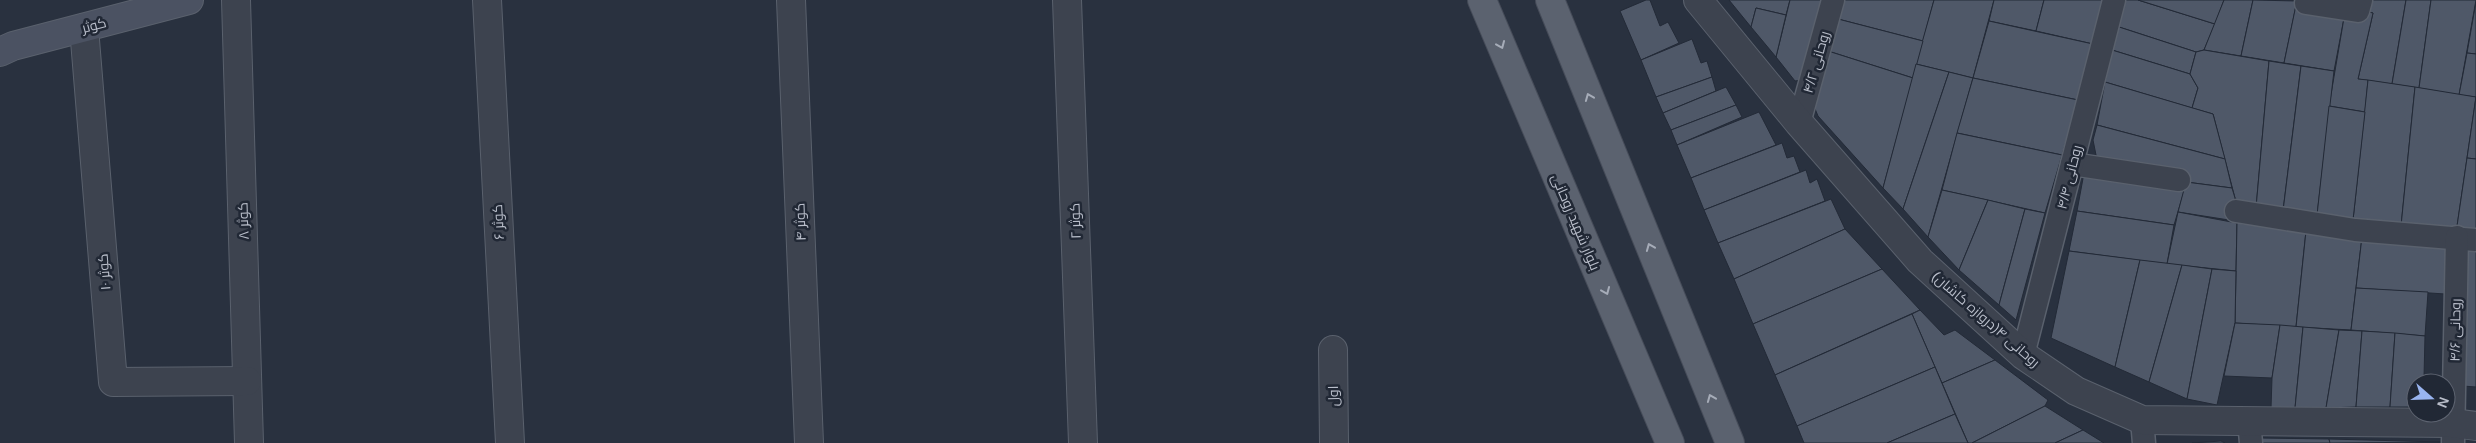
<svg xmlns="http://www.w3.org/2000/svg" width="2476" height="443" font-family="Helvetica,Cairo,sans-serif">
	<rect width="100%" height="100%" fill="#29313f"/>
	<g fill="#4f5868" stroke="#232a37">
		<path d="M1646 0H1650L1660 26 1668 22 1679 43 1641 60 1620 11Z"/>
		<path d="M1729 0H1790L1786 15 1756 8 1751 27Z"/>
		<path d="M1790 0H1822L1802 80 1795 81 1776 57Z"/>
		<path d="M1843 0H1934L1923 41 1838 19Z"/>
		<path d="M1934 0H1994L1973 78 1916 64Z"/>
		<path d="M1994 0H2044L2036 31 1989 21Z"/>
		<path d="M2044 0H2105L2093 44 2036 31Z"/>
		<path d="M2122 0H2138L2215 24 2204 50 2196 52 2116 26Z"/>
		<path d="M2138 0H2224L2215 24Z"/>
		<path d="M2224 0H2253L2241 56 2204 50Z"/>
		<path d="M2253 0 2297 1 2284 63 2241 56Z"/>
		<path d="M2362 0H2406L2392 84 2358 79 2373 13 2358 10Z"/>
		<path d="M2406 0H2431L2419 88 2392 84Z"/>
		<path d="M2431 0H2476L2459 95 2419 88Z"/>
		<path d="M2476 2V54L2467 53Z"/>
		<path d="M2296 5 2344 18 2334 71 2284 63Z"/>
		<path d="M1756 8 1786 15 1776 57 1751 27Z"/>
		<path d="M2358 10 2373 13 2358 79 2368 80 2365 112 2329 106 2344 18Z"/>
		<path d="M1838 19 1923 41 1913 78 1828 51Z"/>
		<path d="M1989 21 2093 44 2078 100 1973 78Z"/>
		<path d="M2116 26 2196 52 2190 74 2112 50Z"/>
		<path d="M1692 39 1701 63 1707 61 1712 77 1656 97 1641 60Z"/>
		<path d="M2112 50 2190 74 2198 88 2192 108 2105 82Z"/>
		<path d="M2204 50 2269 61 2256 208 2244 206 2235 198 2213 114 2192 108 2198 88 2190 74 2196 52Z"/>
		<path d="M1828 51 1913 78 1883 188 1818 116 1813 104Z"/>
		<path d="M2467 53 2476 54V97L2459 95Z"/>
		<path d="M2269 61 2301 66 2283 211 2256 208Z"/>
		<path d="M1916 64 1949 72 1903 209 1883 188Z"/>
		<path d="M2301 66 2334 71 2317 215 2283 211Z"/>
		<path d="M1949 72 1973 78 1928 237 1903 209Z"/>
		<path d="M1712 77 1716 91 1663 113 1656 97Z"/>
		<path d="M1973 78 2078 100 2062 155 1957 133Z"/>
		<path d="M2368 80 2415 87 2401 226 2353 220Z"/>
		<path d="M2105 82 2213 114 2225 159 2097 125Z"/>
		<path d="M1726 87 1736 105 1671 130 1663 113Z"/>
		<path d="M2415 87 2476 97 2456 233 2401 226Z"/>
		<path d="M2476 97V159L2467 158Z"/>
		<path d="M1736 105 1742 117 1677 145 1671 130Z"/>
		<path d="M2329 106 2365 112 2353 220 2317 215Z"/>
		<path d="M1759 112 1776 145 1691 178 1677 145Z"/>
		<path d="M2097 125 2225 159 2232 188 2186 182 2097 160 2093 140Z"/>
		<path d="M1957 133 2062 155 2045 213 1942 190Z"/>
		<path d="M1782 143 1787 158 1794 156 1800 172 1704 210 1691 178Z"/>
		<path d="M2467 158 2476 159V235L2456 233Z"/>
		<path d="M1806 170 1810 183 1817 179 1825 201 1718 243 1704 210Z"/>
		<path d="M2084 173 2185 188 2174 225 2077 211Z"/>
		<path d="M2186 182 2232 188 2235 198 2229 220 2178 212Z"/>
		<path d="M1942 190 1988 200 1959 270 1928 237Z"/>
		<path d="M1831 199 1845 229 1734 279 1718 243Z"/>
		<path d="M1988 200 2025 209 1999 305 1959 270Z"/>
		<path d="M2025 209 2045 213 2016 320 1999 305Z"/>
		<path d="M2077 211 2174 225 2167 264 2069 251Z"/>
		<path d="M2178 212 2237 223 2236 271 2167 264Z"/>
		<path d="M2237 223 2306 231 2296 327 2235 323Z"/>
		<path d="M1845 229 1882 269 1753 324 1734 279Z"/>
		<path d="M2306 231 2362 237 2351 330 2296 327Z"/>
		<path d="M2362 237 2452 246 2445 294 2356 288Z"/>
		<path d="M2463 248 2476 249V387L2449 385Z"/>
		<path d="M2069 251 2140 260 2115 367 2051 338Z"/>
		<path d="M2140 260 2182 265 2149 382 2115 367Z"/>
		<path d="M2182 265 2212 269 2187 399 2149 382Z"/>
		<path d="M1882 269 1920 310 1775 375 1753 324Z"/>
		<path d="M2212 269 2236 271 2235 323 2217 405 2187 399Z"/>
		<path d="M2356 288 2428 292 2425 336 2351 330Z"/>
		<path d="M1920 310 1944 335 1955 330 1995 360 1942 383 1912 314Z"/>
		<path d="M1912 314 1935 367 1797 426 1775 375Z"/>
		<path d="M2235 323 2280 325 2272 378 2224 376Z"/>
		<path d="M2280 325 2303 327 2295 408H2271L2272 378Z"/>
		<path d="M2303 327 2339 330 2326 408H2295Z"/>
		<path d="M2339 330 2362 331 2356 407 2326 408Z"/>
		<path d="M2362 331 2395 333 2390 407H2356Z"/>
		<path d="M2395 333 2425 336 2424 377 2436 378 2435 383H2416V407H2390Z"/>
		<path d="M1995 360 2048 400 2045 406 1972 443H1968L1942 383Z"/>
		<path d="M1935 367 1955 414 1887 443H1804L1797 426Z"/>
		<path d="M2045 406 2083 430 2055 443H1972Z"/>
		<path d="M1955 414 1968 443H1887Z"/>
		<path d="M2083 430 2104 443H2055Z"/>
		<path d="M2260 438 2329 439 2330 443H2260Z"/>
		<path d="M2329 439 2442 442 2330 443Z"/>
		<path d="M2221 441 2225 443H2192Z"/>
	</g>
	<g fill="none" stroke-linecap="round" stroke-linejoin="round">
		<defs>
			<g id="lane">
				<path d="M2306 3 2358 11 2361 0"/>
				<path d="M1799 123 1833 0"/>
				<path d="M2072 164 2179 180"/>
				<path d="M2236 211 2355 230 2476 240"/>
				<path d="M2023 355 2114 0"/>
				<path d="M2142 420 2144 443"/>
				<path d="M2249 420 2251 443"/>
				<path d="M2453 443 2457 237"/>
			</g>
			<g id="street">
				<path d="M236 0 249 443"/>
				<path d="M487 0 510 443"/>
				<path d="M791 0 809 443"/>
				<path d="M1067 0 1083 443"/>
				<path d="M1698 0 1799 123 1920 261 2023 355 2076 391 2142 420 2453 423 2476 426"/>
				<path d="M84 28 113 382 247 381"/>
				<path d="M1333 350 1334 443"/>
			</g>
			<path id="secondary" d="M0 52 13 46 189 0"/>
			<g id="primary">
				<path d="M1482 0 1670 443"/>
				<path d="M1550 0 1730 443"/>
			</g>
		</defs>
		<use href="#lane" stroke="#5a616d" stroke-width="25"/>
		<use href="#street" stroke="#5a616d" stroke-width="30"/>
		<use href="#secondary" stroke="#5a616d" stroke-width="30"/>
		<use href="#primary" stroke="#464c59" stroke-width="30"/>
		<use href="#lane" stroke="#3d434f" stroke-width="22"/>
		<use href="#street" stroke="#3d434f" stroke-width="28"/>
		<use href="#secondary" stroke="#4b5262" stroke-width="28"/>
		<use href="#primary" stroke="#5b626f" stroke-width="28"/>
	</g>
	<defs><path id="oneway-chevron" d="M-2-3.5L2.5 0L-2 3.5" fill="none" stroke-width="1.6" stroke-linecap="round" stroke-linejoin="round" transform="scale(1.25)"/></defs>
	<g stroke="#a6acb8">
		<use href="#oneway-chevron" transform="translate(1501 45) rotate(67)"/>
		<use href="#oneway-chevron" transform="translate(1589 97) rotate(-112)"/>
		<use href="#oneway-chevron" transform="translate(1650 247) rotate(-112)"/>
		<use href="#oneway-chevron" transform="translate(1606 291) rotate(67)"/>
		<use href="#oneway-chevron" transform="translate(1711 398) rotate(-112)"/>
	</g>
	<g text-anchor="middle" stroke-width="5" stroke-linejoin="round" paint-order="stroke">
		<g font-size="14" fill="#b9beca" stroke="#212835">
			<text transform="translate(94 25) rotate(-15)" y="5">کوثر</text>
			<text transform="translate(1816 62) rotate(-74)" y="5">روحانی ۴/۲</text>
			<text transform="translate(2069 177) rotate(-76)" y="5">روحانی ۴/۴</text>
			<text transform="translate(243 221) rotate(-92)" y="5">کوثر ۸</text>
			<text transform="translate(1075 221) rotate(-92)" y="5">کوثر ۲</text>
			<text transform="translate(498 222) rotate(-93)" y="5">کوثر ۶</text>
			<text transform="translate(800 222) rotate(-92)" y="5">کوثر ۴</text>
			<text transform="translate(1576 222) rotate(67)" y="5">بلوار شهید روحانی</text>
			<text transform="translate(104 272) rotate(-95)" y="5">کوثر ۱۰</text>
			<text transform="translate(1986 319) rotate(41)" y="5">روحانی ۴(دروازه کاشان)</text>
			<text transform="translate(2455 330) rotate(-89)" y="5">روحانی ۴/۶</text>
			<text transform="translate(1333 396) rotate(-91)" y="5">اول</text>
		</g>
	</g>
	<g transform="translate(2431 398) rotate(110)"><circle r="24" fill="#212835" stroke="#5e6471"/>
	<path d="M0-4L9 19L0 12L-9 19Z" fill="#99b4ef"/>
	<text y="-8" font-size="14" font-weight="bold" text-anchor="middle" fill="#b9beca">N</text>
	</g>
</svg>
